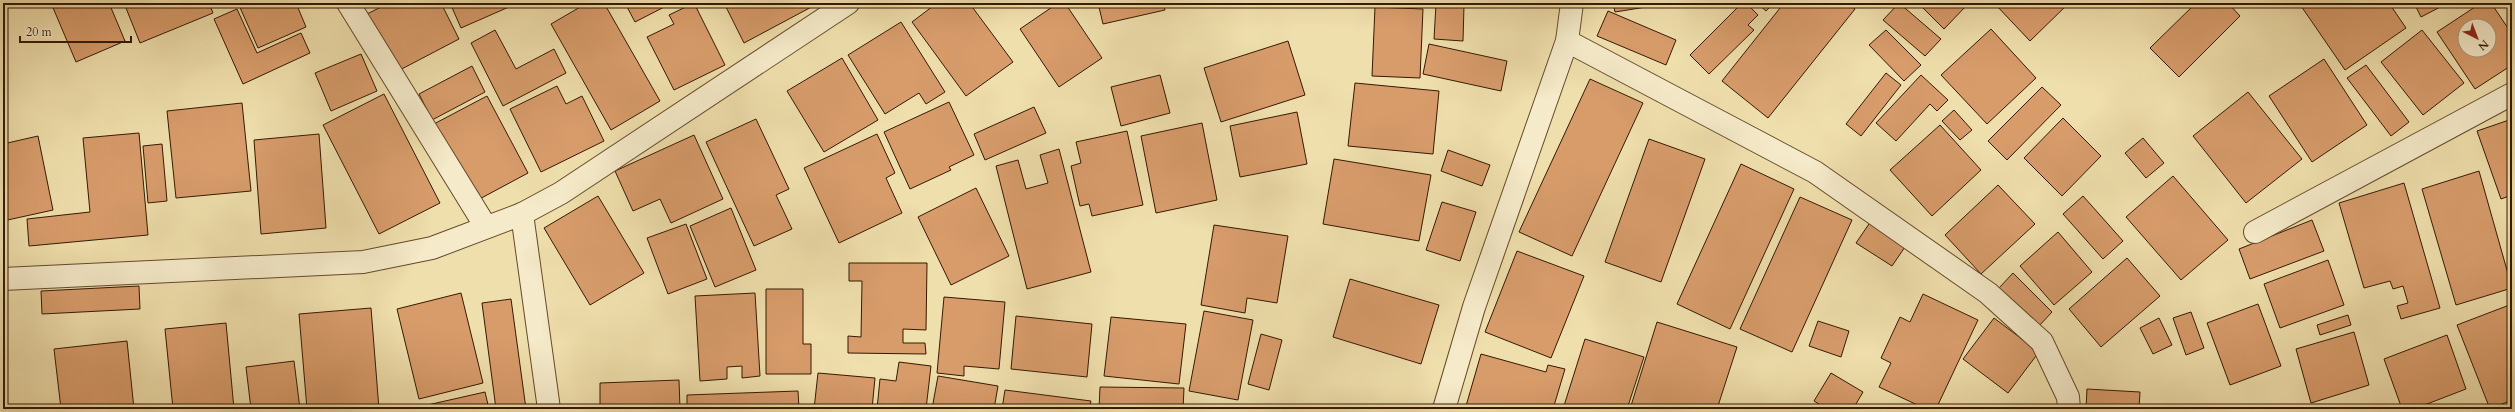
<svg xmlns="http://www.w3.org/2000/svg" width="2515" height="412" font-family="Cardo,serif">
	<rect width="100%" height="100%" fill="#efdfac"/>
	<filter id="stains"><feTurbulence type="fractalNoise" baseFrequency=".005" numOctaves="4"/><feColorMatrix values="0 0 0 0 .2 0 0 0 0 .09 0 0 0 0 .02 0 0 0 .5 -.17"/></filter>
	<radialGradient id="worn" r=".72"><stop offset=".6" stop-color="#630" stop-opacity="0"/><stop offset="1" stop-color="#630" stop-opacity=".3"/></radialGradient>
	<g fill="#d89c6b" stroke="#351900" fill-rule="evenodd">
		<path d="M51 3H109L125 41 76 62Z"/>
		<path d="M124 3H209L213 13 140 43Z"/>
		<path d="M238 3H296L306 27 258 48Z"/>
		<path d="M389 3H441L459 39 394 73 365 15Z"/>
		<path d="M450 3H518L461 28Z"/>
		<path d="M587 3H604L660 101 611 130 551 24Z"/>
		<path d="M625 3H672L635 22Z"/>
		<path d="M694 3 725 65 674 90 647 37 674 24 669 15Z"/>
		<path d="M724 3H817V4L744 43Z"/>
		<path d="M937 3H972L970 4 1013 62 966 96 912 22Z"/>
		<path d="M1058 3H1065L1102 58 1059 87 1020 29Z"/>
		<path d="M1098 3H1163L1165 10 1103 24Z"/>
		<path d="M1613 3H1671L1615 12Z"/>
		<path d="M1742 3H1746L1758 15 1748 25 1754 30 1709 74 1690 55Z"/>
		<path d="M1757 3H1774L1766 11Z"/>
		<path d="M1784 3H1847L1855 9 1768 118 1722 81Z"/>
		<path d="M1899 3 1941 39 1925 56 1883 20Z"/>
		<path d="M1918 3H1967L1968 4 1944 29Z"/>
		<path d="M1994 3H2069L2030 41Z"/>
		<path d="M2196 3H2228L2240 16 2179 77 2150 48Z"/>
		<path d="M2299 3H2389L2406 28 2345 70Z"/>
		<path d="M2414 3H2448L2421 17Z"/>
		<path d="M2481 3H2491L2512 34V65L2475 89 2437 32ZM2465 26H2489V50H2465Z"/>
		<path d="M1436 4 1464 5 1463 41 1434 39Z"/>
		<path d="M1375 7 1423 9 1420 78 1372 76Z"/>
		<path d="M237 9 257 53 301 33 310 53 243 84 214 19Z"/>
		<path d="M1608 11 1676 40 1666 65 1597 36Z"/>
		<path d="M901 22 945 92 926 104 919 93 885 114 848 55Z"/>
		<path d="M1991 29 2036 78 1987 124 1941 75Z"/>
		<path d="M495 30 516 69 554 49 566 73 503 106 471 43Z"/>
		<path d="M1886 30 1921 65 1904 81 1869 45Z"/>
		<path d="M2422 30 2464 83 2423 115 2381 62Z"/>
		<path d="M1288 41 1305 95 1221 122 1204 68Z"/>
		<path d="M1429 44 1507 61 1501 91 1423 74Z"/>
		<path d="M361 54 377 91 331 111 315 73Z"/>
		<path d="M842 58 878 120 824 152 787 91Z"/>
		<path d="M2324 59 2367 125 2312 162 2269 96Z"/>
		<path d="M2366 65 2409 122 2391 136 2347 78Z"/>
		<path d="M472 66 485 92 432 120 419 94Z"/>
		<path d="M1886 73 1901 85 1861 136 1846 124Z"/>
		<path d="M1160 75 1170 113 1121 126 1111 87Z"/>
		<path d="M1921 75 1948 100 1937 111 1930 104 1896 141 1876 123Z"/>
		<path d="M1590 79 1643 103 1572 256 1519 232Z"/>
		<path d="M1355 83 1439 91 1433 154 1348 146Z"/>
		<path d="M557 86 566 104 582 96 604 141 541 172 510 109Z"/>
		<path d="M2042 87 2061 105 2007 160 1988 141Z"/>
		<path d="M2248 92 2302 159 2246 203 2193 136Z"/>
		<path d="M384 94 440 203 379 234 323 125Z"/>
		<path d="M487 96 528 173 474 202 432 125Z"/>
		<path d="M949 102 974 155 949 167 951 170 910 189 884 132Z"/>
		<path d="M242 103 251 191 176 198 167 111Z"/>
		<path d="M1034 107 1046 133 985 160 974 134Z"/>
		<path d="M1954 110 1972 130 1960 140 1942 121Z"/>
		<path d="M1297 112 1307 164 1240 177 1230 126Z"/>
		<path d="M2063 118 2101 156 2062 196 2024 158Z"/>
		<path d="M756 119 789 189 776 195 792 229 754 246 706 142Z"/>
		<path d="M2512 119V195L2501 199 2477 131Z"/>
		<path d="M1202 123 1217 200 1156 213 1141 136Z"/>
		<path d="M1940 125 1981 170 1932 216 1890 170Z"/>
		<path d="M1127 131 1143 205 1092 216 1089 204 1080 206 1071 166 1081 163 1076 142Z"/>
		<path d="M139 133 148 235 29 246 27 219 90 212 83 138Z"/>
		<path d="M319 134 326 228 261 234 254 140Z"/>
		<path d="M877 134 895 173 886 178 902 213 839 243 804 168Z"/>
		<path d="M694 135 723 199 671 223 660 199 633 211 615 171Z"/>
		<path d="M38 136 53 210 3 221V144Z"/>
		<path d="M2143 138 2164 163 2146 178 2125 153Z"/>
		<path d="M1649 139 1705 159 1661 282 1605 262Z"/>
		<path d="M162 144 167 201 148 203 143 146Z"/>
		<path d="M1059 149 1091 272 1027 289 996 166 1018 160 1026 189 1048 183 1040 155Z"/>
		<path d="M1448 150 1490 165 1482 186 1441 171Z"/>
		<path d="M1334 159 1431 175 1419 241 1323 224Z"/>
		<path d="M1741 164 1794 189 1730 329 1677 304Z"/>
		<path d="M2479 171 2512 288 2456 305 2422 189Z"/>
		<path d="M2173 176 2228 240 2181 280 2126 217Z"/>
		<path d="M2404 183 2440 308 2401 319 2397 306 2408 303 2403 286 2393 289 2390 281 2364 288 2339 203Z"/>
		<path d="M1998 185 2035 224 1981 274 1945 235Z"/>
		<path d="M976 188 1009 256 951 285 918 217Z"/>
		<path d="M598 196 644 273 590 305 544 228Z"/>
		<path d="M2083 196 2123 241 2103 259 2063 214Z"/>
		<path d="M1800 197 1852 220 1792 352 1740 329Z"/>
		<path d="M1442 202 1476 212 1460 261 1426 250Z"/>
		<path d="M731 208 756 270 715 287 690 226Z"/>
		<path d="M2312 220 2324 251 2250 279 2239 249Z"/>
		<path d="M1871 221 1907 244 1892 266 1856 243Z"/>
		<path d="M686 224 707 279 668 294 647 238Z"/>
		<path d="M1214 225 1288 236 1277 303 1247 298 1245 313 1201 305Z"/>
		<path d="M2058 232 2092 272 2054 305 2020 266Z"/>
		<path d="M1517 251 1584 276 1551 358 1485 332Z"/>
		<path d="M2127 258 2160 296 2101 347 2069 309Z"/>
		<path d="M2328 260 2344 305 2280 328 2264 284Z"/>
		<path d="M849 263H927L926 330 903 329V343H925L926 354 848 353V336L861 337 862 281H849Z"/>
		<path d="M2013 273 2052 312 2038 327 1999 288Z"/>
		<path d="M1350 279 1439 305 1421 364 1333 337Z"/>
		<path d="M139 286 140 309 42 314 41 291Z"/>
		<path d="M766 289H803V344H811V374H766Z"/>
		<path d="M461 293 483 383 419 399 397 309Z"/>
		<path d="M755 293 760 376 742 378V366L727 367V379L700 381 695 296Z"/>
		<path d="M1923 294 1978 320 1936 409H1926L1879 387 1891 363 1881 358 1900 317 1910 322Z"/>
		<path d="M944 297 1005 302 999 369 964 366V376L937 373Z"/>
		<path d="M511 299 526 409H496L482 303Z"/>
		<path d="M2258 304 2281 366 2230 385 2207 323Z"/>
		<path d="M2512 304V400L2490 409 2457 325Z"/>
		<path d="M371 308 379 409H307L299 314Z"/>
		<path d="M1204 311 1253 320 1238 400 1189 391Z"/>
		<path d="M2191 312 2204 348 2186 355 2173 318Z"/>
		<path d="M2348 315 2351 325 2320 335 2317 325Z"/>
		<path d="M1016 316 1092 324 1087 377 1011 369Z"/>
		<path d="M1111 317 1186 324 1179 384 1104 376Z"/>
		<path d="M1994 318 2039 352 2008 393 1963 359Z"/>
		<path d="M2159 318 2172 345 2153 354 2140 328Z"/>
		<path d="M1818 321 1849 331 1841 357 1809 346Z"/>
		<path d="M1657 322 1737 347 1717 409H1630Z"/>
		<path d="M226 323 234 409H173L165 329Z"/>
		<path d="M2354 332 2369 385 2311 403 2296 349Z"/>
		<path d="M1261 334 1282 340 1269 390 1248 384Z"/>
		<path d="M2447 335 2466 389 2414 409H2402L2384 359Z"/>
		<path d="M1585 339 1644 357 1627 409H1563Z"/>
		<path d="M127 341 134 409H61L54 349Z"/>
		<path d="M1481 354 1546 372 1548 365 1565 369 1553 409H1477L1466 406Z"/>
		<path d="M294 361 300 409H251L246 367Z"/>
		<path d="M899 362 931 366 926 409H877L880 379 896 381Z"/>
		<path d="M818 373 875 378 872 409H814Z"/>
		<path d="M1831 373 1863 392 1853 409H1827L1814 401Z"/>
		<path d="M938 376 998 386 994 409H932Z"/>
		<path d="M679 380 680 409H600V383Z"/>
		<path d="M1100 387 1184 388 1183 409H1099Z"/>
		<path d="M2087 389 2140 392 2139 409H2086Z"/>
		<path d="M1005 390 1091 401 1089 409H1002Z"/>
		<path d="M798 391 799 409H687V395Z"/>
		<path d="M485 392 489 409H424L423 406Z"/>
	</g>
	<g fill="none" stroke-linecap="round" stroke-linejoin="round">
		<defs>
			<g id="street">
				<path d="M348 3 486 227"/>
				<path d="M1567 41 1815 172 1988 293 2042 342 2068 397 2069 409"/>
				<path d="M522 214 549 409"/>
				<path d="M2255 232 2512 94"/>
				<path d="M3 279 363 262 432 248 522 214 561 193 848 3"/>
				<path d="M1444 409 1474 307 1567 41 1572 3"/>
			</g>
		</defs>
		<use href="#street" stroke="#644a2b" stroke-width="24"/>
		<use href="#street" stroke="#f5eac9" stroke-width="22"/>
	</g>
	<rect width="2515" height="412" fill="none" stroke="#efdfac" stroke-width="16"/>
	<rect x="4" y="4" width="2507" height="404" fill="none" stroke="#351900" stroke-width="2"/>
	<rect x="8" y="8" width="2499" height="396" fill="none" stroke="#351900"/>
	<g transform="translate(2477 38) rotate(138)"><circle r="19" fill="#f5eac9" stroke="#a89679"/>
	<path d="M0-3L7 15L0 10L-7 15Z" fill="#8f2418"/>
	<text y="-6" font-size="11" font-weight="bold" text-anchor="middle" fill="#351900">N</text>
	</g>
	<path d="M20 36v6h111v-6" fill="none" stroke="#351900" stroke-width="2"/>
	<text x="26" y="36" font-size="12" fill="#351900" stroke="#f5eac9" stroke-width="3" paint-order="stroke">20 m</text>
	<rect width="100%" height="100%" filter="url(#stains)"/>
	<rect width="100%" height="100%" fill="url(#worn)"/>
</svg>
